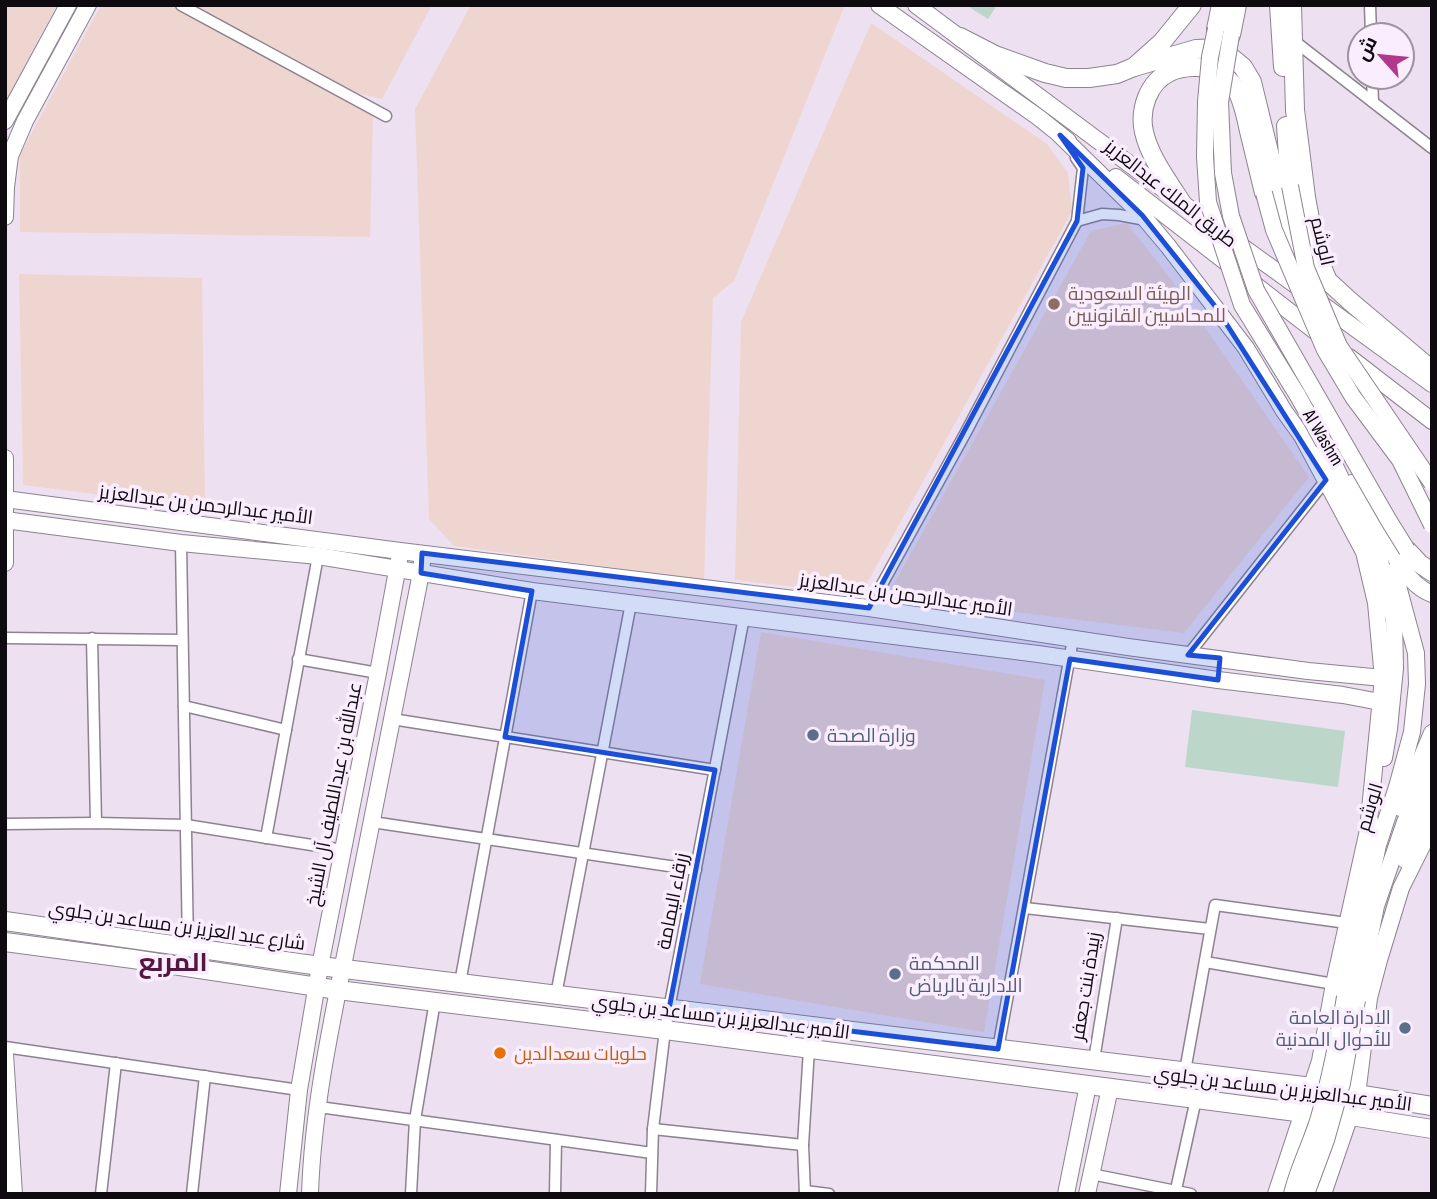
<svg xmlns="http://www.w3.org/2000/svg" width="1437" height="1199" font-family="'Sofia Sans Condensed',Cairo,sans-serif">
	<rect width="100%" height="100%" fill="#ede0f0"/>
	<g fill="#efd5d0">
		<path d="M5 5H57L5 102Z"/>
		<path d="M101 5H432L382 99 336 88 373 116 370 237 20 232V154Z"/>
		<path d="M471 5H845L734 281 713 298 704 580 454 546 429 519 415 109Z"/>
		<path d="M871 23 1047 144 1068 173 1072 211 861 594 735 580 741 322Z"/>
		<path d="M1127 223 1179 290 1309 477 1184 633 887 596 1091 231Z"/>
		<path d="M19 274 202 278 205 508 23 485Z"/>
		<path d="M761 632 1045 680 984 1032 700 984Z"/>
	</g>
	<g fill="#bcd6c9">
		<path d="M966 5H997L988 19Z"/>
		<path d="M1192 710 1345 731 1338 787 1185 767Z"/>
	</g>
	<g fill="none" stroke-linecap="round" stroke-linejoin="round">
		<defs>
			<g id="street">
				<path d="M181 5 386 116"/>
				<path d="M1370 5 1371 35"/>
				<path d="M1293 40 1432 148"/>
				<path d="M1372 77 1373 102"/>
				<path d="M1077 221 1102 214 1119 215 1146 220"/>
				<path d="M181 543 188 947"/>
				<path d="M869 608 966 432 1077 221 1083 168 1076 158"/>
				<path d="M5 638 182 640"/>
				<path d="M92 638 96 823"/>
				<path d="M1188 655 1326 480"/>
				<path d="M298 659 378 673"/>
				<path d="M184 706 286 730"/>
				<path d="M392 719 715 770"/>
				<path d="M372 822 696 870"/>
				<path d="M5 824 96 823 186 825 343 850"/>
				<path d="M266 838 318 556"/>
				<path d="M1025 908 1210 929"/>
				<path d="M1205 962 1334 984"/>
				<path d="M460 983 532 591"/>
				<path d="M556 995 631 603"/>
				<path d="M5 1047 299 1090"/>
				<path d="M998 1049 1073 639"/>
				<path d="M1094 1060 1117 918"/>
				<path d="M1185 1071 1215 905 1347 923"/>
				<path d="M319 1107 652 1153"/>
				<path d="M653 1129 803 1145"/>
				<path d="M1091 1174 1191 1194"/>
				<path d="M805 1191 829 1194"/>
				<path d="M101 1194 116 1063"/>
				<path d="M192 1194 205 1076"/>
				<path d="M411 1194 415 1120 435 1001"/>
				<path d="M555 1194 556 1140"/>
				<path d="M651 1194 653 1129 665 1030 744 617"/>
				<path d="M805 1194 803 1145 809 1049"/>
				<path d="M1175 1194 1196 1099"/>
			</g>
			<g id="secondary">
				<path d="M879 5 1038 117 1068 141"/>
				<path d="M916 5 1182 203 1432 384"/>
				<path d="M5 121 68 5"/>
				<path d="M1060 135 1142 215 1168 246 1246 348 1284 411 1302 436 1364 552 1376 603 1383 678 1368 830"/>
				<path d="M1116 177 1320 335"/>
				<path d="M5 217 6 187 10 156 25 121 88 5"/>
				<path d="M1349 357 1432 421"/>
				<path d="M1324 443 1380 561 1394 619 1395 668 1389 729 1384 758"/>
				<path d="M5 458V563"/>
				<path d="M1352 483C1359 493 1367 504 1374 515 1388 541 1402 583 1432 594"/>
				<path d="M5 499 400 551 869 608 1128 647 1308 671 1383 678"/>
				<path d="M5 520 181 543 318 556 532 591 1038 654 1218 680 1343 695 1380 702"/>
				<path d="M1400 808 1432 733"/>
				<path d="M1405 860 1432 794"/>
				<path d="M1345 997 1378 845 1397 787 1412 732 1417 684 1416 653 1394 571"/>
				<path d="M1357 1000 1376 906 1405 822 1432 765"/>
				<path d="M5 1054 14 1194"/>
				<path d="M288 1194 299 1090 320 966 378 673 399 560"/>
				<path d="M310 1194C313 1101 335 1007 353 916 376 802 398 687 421 573L422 562"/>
				<path d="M1066 1194 1088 1085"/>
				<path d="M1087 1194 1110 1088"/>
				<path d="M1276 1194 1320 1061 1334 984 1370 821"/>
				<path d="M1323 1194 1357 1095 1369 998 1379 960 1401 888 1432 826"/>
			</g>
			<g id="primary">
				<path d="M1279 5 1283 67"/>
				<path d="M1292 5 1295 110 1306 197 1316 253 1328 281 1351 302 1432 370"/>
				<path d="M1216 29 1221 5"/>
				<path d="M1231 35 1237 5"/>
				<path d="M960 37 995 55 1045 73 1066 78H1089L1117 74 1134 67 1162 42 1192 5"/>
				<path d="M1134 67 1196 49 1220 48 1243 67 1252 82 1287 226 1301 258"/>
				<path d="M1286 126 1290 186"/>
				<path d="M1182 203C1168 181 1150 158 1144 132 1139 110 1148 82 1170 72 1182 66 1204 65 1217 71 1224 74 1232 83 1236 89 1243 101 1246 117 1249 131 1254 151 1259 172 1264 193"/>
				<path d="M1407 550 1420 564 1432 572"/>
				<path d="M5 921 320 966 1312 1087 1432 1106"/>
				<path d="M5 942 133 959 338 990 665 1030 1304 1113 1351 1116 1432 1129"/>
			</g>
		</defs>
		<use href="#street" stroke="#8e8291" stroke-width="13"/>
		<use href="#secondary" stroke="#8e8291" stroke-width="18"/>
		<use href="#primary" stroke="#8e8291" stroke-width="20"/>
		<use href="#street" stroke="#fff" stroke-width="10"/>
		<use href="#secondary" stroke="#fff" stroke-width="16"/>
		<use href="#primary" stroke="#fff" stroke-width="18"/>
		<defs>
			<g id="secondary-bridge">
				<path d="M1216 29 1210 57 1206 102 1205 157 1208 202 1242 305 1298 396 1324 443"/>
				<path d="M1231 35 1220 102 1223 173 1231 216 1256 290 1389 521 1407 550"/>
				<path d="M1290 186 1306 268 1339 346 1432 483"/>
				<path d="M1264 193 1274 230 1325 350 1353 397 1400 460 1432 525"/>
				<path d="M1292 1194C1298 1169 1310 1146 1318 1121 1330 1080 1338 1039 1345 997"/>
				<path d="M1306 1194 1326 1140 1342 1083 1357 1000"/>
			</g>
		</defs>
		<use href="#secondary-bridge" stroke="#8e8291" stroke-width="18" stroke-linecap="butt"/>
		<use href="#secondary-bridge" stroke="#fff" stroke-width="16"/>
	</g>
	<path fill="#1d4ed8" fill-opacity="0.2" stroke="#1d4ed8" stroke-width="5" stroke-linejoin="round" d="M1060 135 1142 215 1215 306 1326 480 1188 655 1220 658 1218 680 1070 659 998 1049 669 1009 715 770 505 737 532 591 421 573 422 553 869 608 1077 221 1083 168Z"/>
	<circle fill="#8d6e63" stroke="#faeefe" stroke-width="2.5" cx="1054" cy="304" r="7"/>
	<g fill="#5c6f8a" stroke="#faeefe" stroke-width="2.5">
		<circle cx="813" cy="735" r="7"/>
		<circle cx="895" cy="974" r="7"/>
		<circle cx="1405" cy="1028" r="7"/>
	</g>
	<circle fill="#e8710a" stroke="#faeefe" stroke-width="2.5" cx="500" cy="1053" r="7"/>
	<g text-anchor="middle" stroke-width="7" stroke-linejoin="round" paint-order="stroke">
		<g font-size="19" fill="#0e0a0f" stroke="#faeefe">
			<text transform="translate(1171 193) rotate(38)" y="7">طريق الملك عبدالعزيز</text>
			<text transform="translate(1323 241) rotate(77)" y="7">الوشم</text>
			<text transform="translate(1324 437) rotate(59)" y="7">Al Washm</text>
			<text transform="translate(206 504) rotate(7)" y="7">الأمير عبدالرحمن بن عبدالعزيز</text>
			<text transform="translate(906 594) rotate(8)" y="7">الأمير عبدالرحمن بن عبدالعزيز</text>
			<text transform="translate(333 794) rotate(-79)" y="7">عبدالله بن عبداللطيف آل الشيخ</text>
			<text transform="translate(1369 807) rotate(-73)" y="7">الوشم</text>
			<text transform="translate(672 901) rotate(-79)" y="7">زرقاء اليمامة</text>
			<text transform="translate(177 925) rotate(8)" y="7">شارع عبد العزيز بن مساعد بن جلوي</text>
			<text transform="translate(1085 986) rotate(-81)" y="7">زبيدة بنت جعفر</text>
			<text transform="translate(721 1016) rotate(7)" y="7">الأمير عبدالعزيز بن مساعد بن جلوي</text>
			<text transform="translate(1283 1088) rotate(7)" y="7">الأمير عبدالعزيز بن مساعد بن جلوي</text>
		</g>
		<g font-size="19" fill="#785e54" stroke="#faeefe" text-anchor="start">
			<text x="1068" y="300">الهيئة السعودية<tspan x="1068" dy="22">للمحاسبين القانونيين</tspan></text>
		</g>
		<g font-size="19" fill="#4e5e75" stroke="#faeefe" text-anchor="start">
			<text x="827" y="742">وزارة الصحة</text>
			<text x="909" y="970">المحكمة<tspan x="909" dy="22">الادارية بالرياض</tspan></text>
			<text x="1391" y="1024" text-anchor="end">الإدارة العامة<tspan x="1391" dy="22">للأحوال المدنية</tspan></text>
		</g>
		<g font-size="19" fill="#c56008" stroke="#faeefe" text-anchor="start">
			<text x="514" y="1060">حلويات سعدالدين</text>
		</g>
		<g font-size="26" font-weight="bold" fill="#521840" stroke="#faeefe">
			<text x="173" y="971">المربع</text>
		</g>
	</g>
	<rect width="1437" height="1199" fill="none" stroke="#0e0a0f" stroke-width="14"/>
	<g transform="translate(1381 56) rotate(297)"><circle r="33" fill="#faeefe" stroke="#9c939e" stroke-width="2"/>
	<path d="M0-5L12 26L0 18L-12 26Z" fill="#b1388c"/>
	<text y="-10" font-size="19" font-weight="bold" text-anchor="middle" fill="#0e0a0f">ش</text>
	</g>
</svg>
